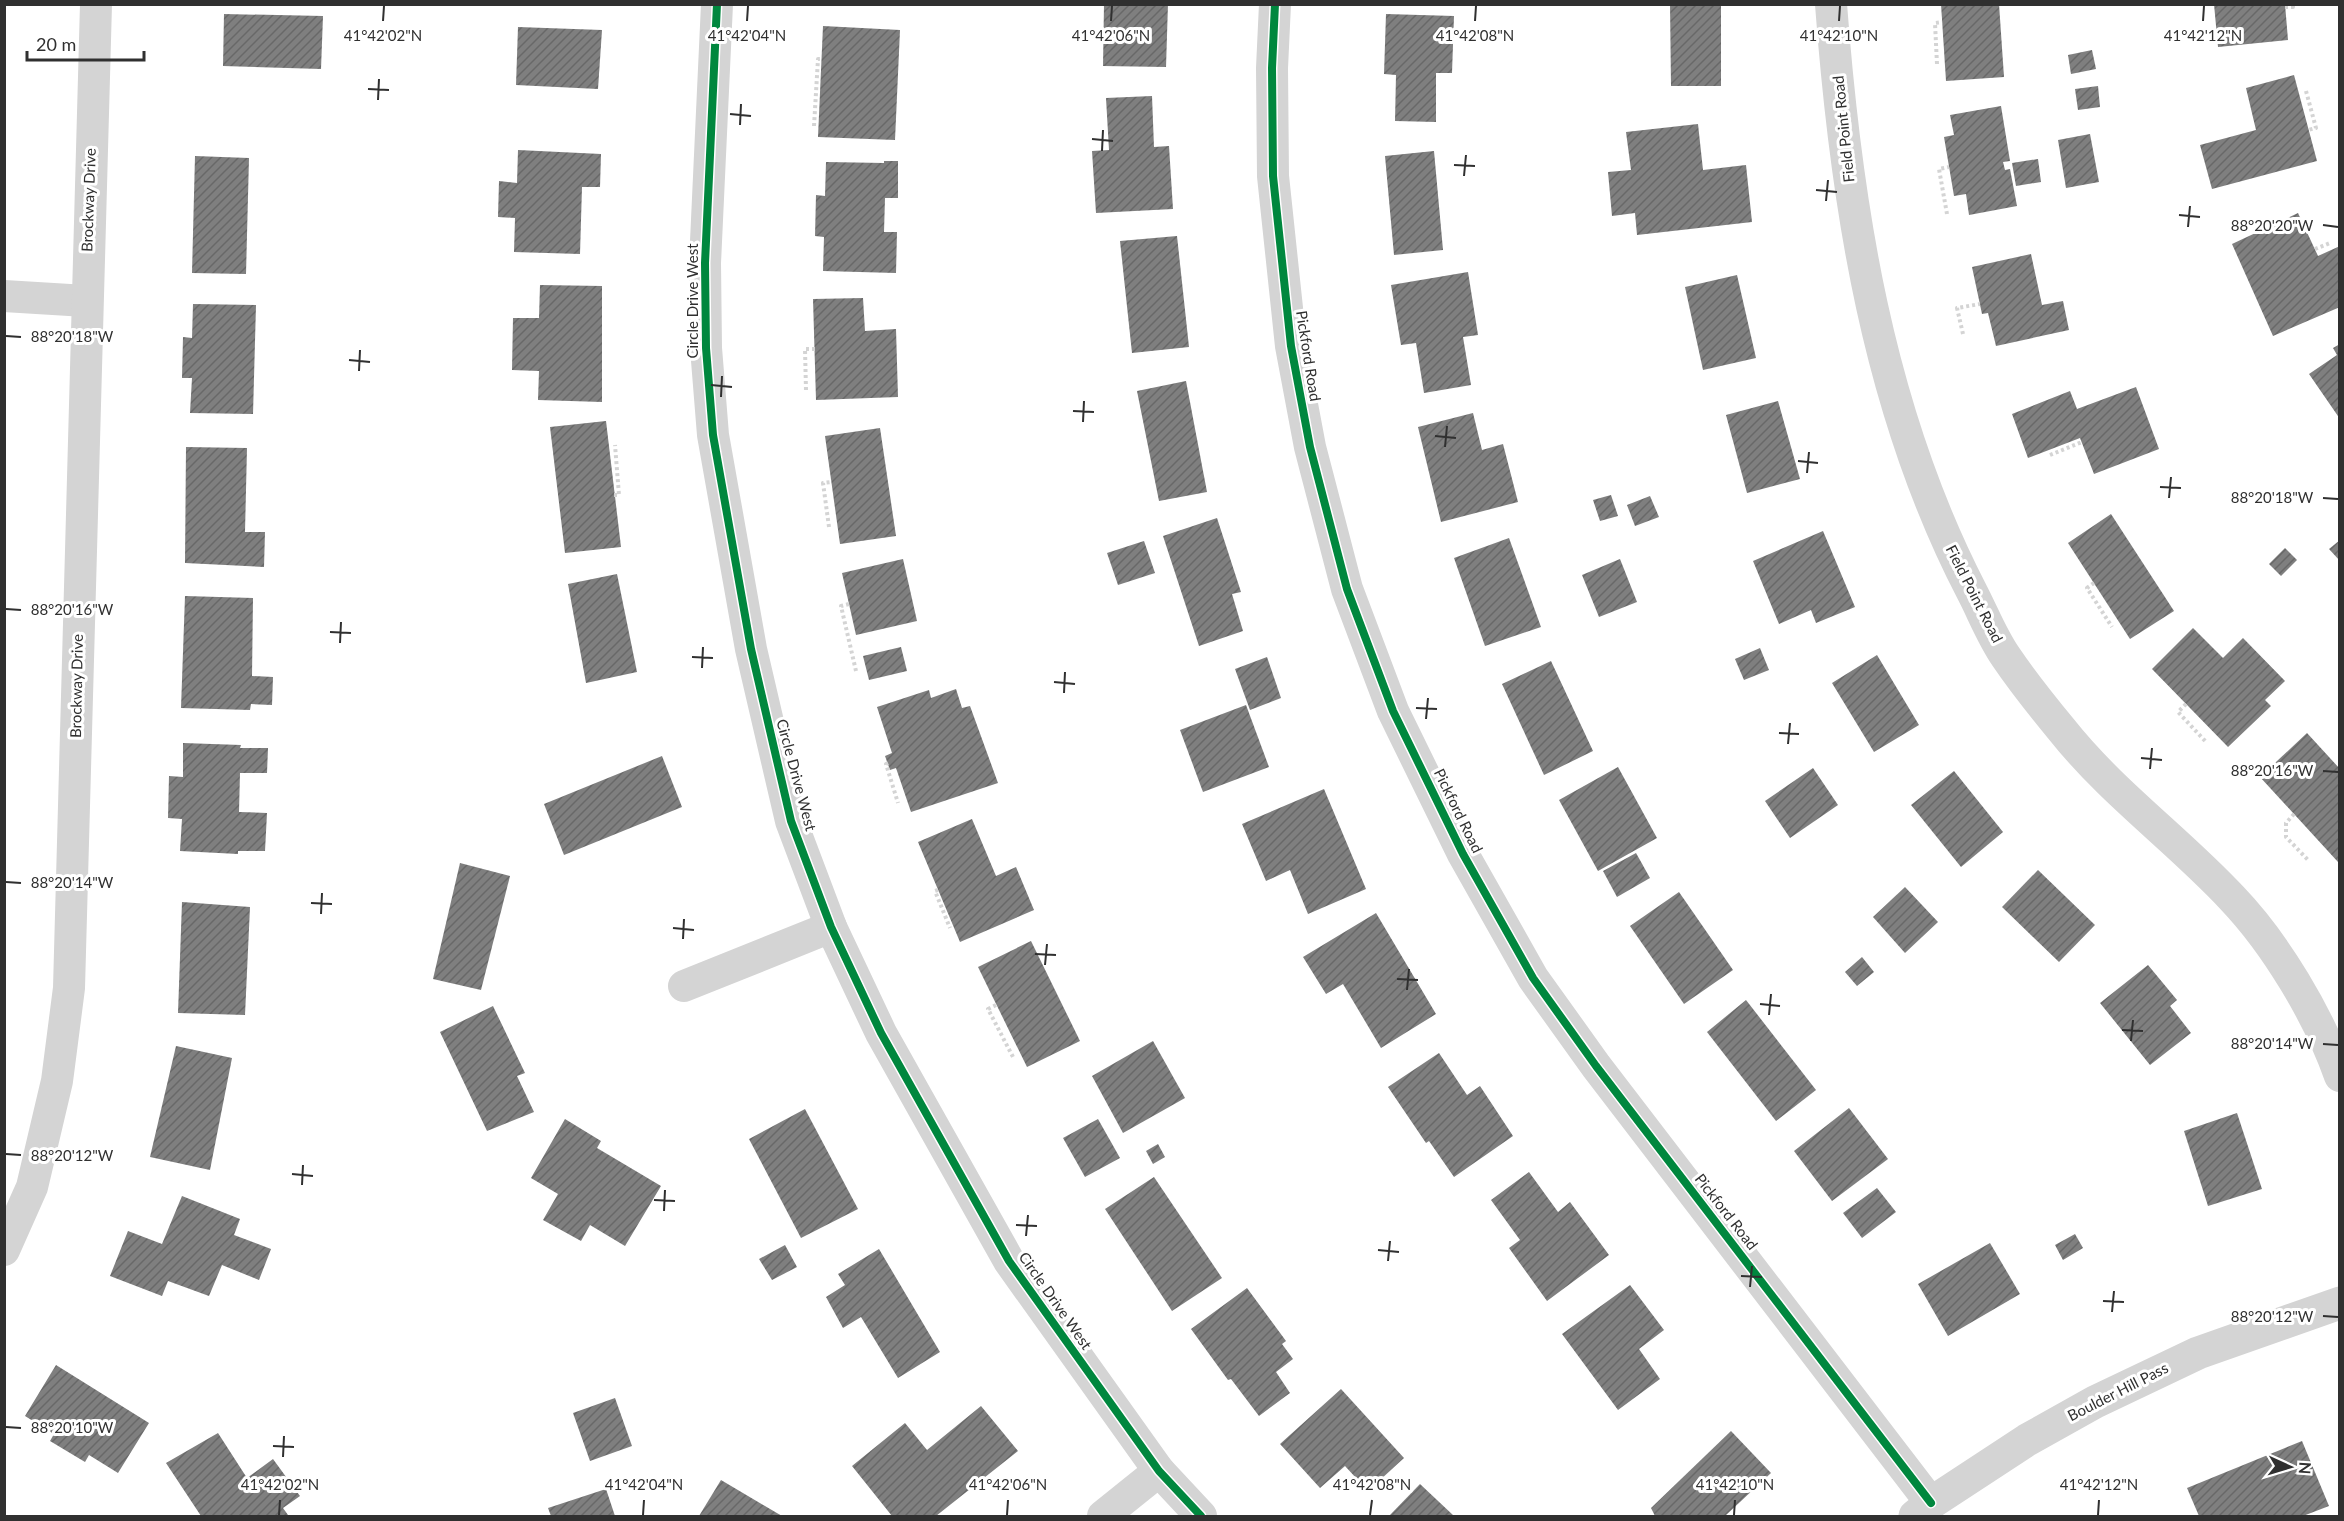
<svg xmlns="http://www.w3.org/2000/svg" width="2344" height="1521" font-family="Lato,sans-serif">
	<defs>
		<pattern id="building-hatch" width="6" height="6" patternUnits="userSpaceOnUse" patternTransform="scale(1.5)"><rect width="6" height="6" fill="#7f7f7f"/><path d="M-1 1l2-2M0 6l6-6M5 7l2-2" fill="none" stroke="#686868"/></pattern>
	</defs>
	<rect width="100%" height="100%" fill="#fff"/>
	<g fill="url(#building-hatch)">
		<path d="M1104 4H1168L1166 67 1103 66Z"/>
		<path d="M1670 4H1721V86H1671Z"/>
		<path d="M1941 4H1999L2004 77 1946 81Z"/>
		<path d="M2214 4H2285L2288 40 2218 47Z"/>
		<path d="M224 14 323 16 321 69 223 66Z"/>
		<path d="M1386 14 1454 16 1452 73H1436V122L1395 121 1396 75 1384 74Z"/>
		<path d="M823 26 900 30 895 140 818 137Z"/>
		<path d="M518 27 602 30 598 89 516 85Z"/>
		<path d="M2092 50 2096 69 2071 74 2068 55Z"/>
		<path d="M2294 75 2317 161 2212 189 2200 145 2256 130 2246 88Z"/>
		<path d="M2098 86 2100 107 2078 110 2075 89Z"/>
		<path d="M1152 96 1154 147 1169 146 1173 209 1096 213 1092 151 1109 150 1106 98Z"/>
		<path d="M2001 106 2010 161 2003 162 2005 170 2010 169 2017 206 1969 215 1966 194 1954 196 1944 137 1954 135 1950 115Z"/>
		<path d="M1698 124 1703 170 1746 165 1752 222 1637 235 1635 213 1612 216 1608 172 1631 170 1626 132Z"/>
		<path d="M2090 134 2099 182 2066 188 2058 140Z"/>
		<path d="M518 150 601 154 600 187H582L580 254 514 252 515 218 498 217 499 181 517 183Z"/>
		<path d="M1434 151 1443 250 1394 255 1385 156Z"/>
		<path d="M195 156 249 158 246 274 192 273Z"/>
		<path d="M2038 159 2041 182 2016 186 2012 163Z"/>
		<path d="M884 161H898V198H885L884 232H897L896 273 823 271 824 237 815 236 816 195 825 196 826 162 884 163Z"/>
		<path d="M2298 213 2318 256 2340 246V307L2273 336 2232 244Z"/>
		<path d="M1177 236 1189 347 1132 353 1120 241Z"/>
		<path d="M2031 254 2042 305 2063 301 2069 330 1996 346 1988 313 1982 314 1972 267Z"/>
		<path d="M1468 272 1478 335 1463 337 1471 385 1424 393 1416 343 1401 345 1391 285Z"/>
		<path d="M1737 275 1756 358 1703 370 1685 287Z"/>
		<path d="M540 285 602 286V402L538 400 539 371 512 370 513 318H539Z"/>
		<path d="M863 298 865 331 896 329 898 397 816 400 813 299Z"/>
		<path d="M193 304 256 305 253 414 190 413 192 378H182L183 337 192 338Z"/>
		<path d="M2340 344V419L2309 374 2337 355 2333 348Z"/>
		<path d="M1186 381 1207 492 1159 501 1137 391Z"/>
		<path d="M2136 387 2159 449 2094 474 2080 438 2028 458 2012 414 2070 391 2077 409Z"/>
		<path d="M1778 401 1800 479 1747 493 1726 415Z"/>
		<path d="M1473 413 1482 450 1503 444 1518 502 1441 522 1418 427Z"/>
		<path d="M606 421 621 547 565 553 550 427Z"/>
		<path d="M880 428 896 536 840 544 825 436Z"/>
		<path d="M186 447 247 448 245 532H265L264 567 185 563Z"/>
		<path d="M1611 495 1618 516 1600 521 1593 500Z"/>
		<path d="M1650 496 1659 517 1635 526 1627 505Z"/>
		<path d="M2111 514 2174 611 2130 639 2068 543Z"/>
		<path d="M1217 518 1241 592 1232 594 1243 631 1199 646 1163 536Z"/>
		<path d="M1823 531 1855 607 1816 623 1811 610 1779 624 1753 561Z"/>
		<path d="M1509 538 1541 627 1485 646 1454 558Z"/>
		<path d="M2340 540V561L2329 549Z"/>
		<path d="M1144 541 1155 573 1118 585 1107 553Z"/>
		<path d="M2285 548 2297 560 2281 576 2269 564Z"/>
		<path d="M903 559 917 621 856 635 842 573Z"/>
		<path d="M1620 559 1637 602 1599 617 1582 575Z"/>
		<path d="M617 574 637 672 586 683 568 584Z"/>
		<path d="M185 596 253 598 252 676 273 677 272 705 251 704 250 710 181 708Z"/>
		<path d="M2193 628 2223 658 2243 638 2285 681 2265 700 2271 706 2228 747 2152 669Z"/>
		<path d="M901 647 907 671 869 680 863 656Z"/>
		<path d="M1760 648 1769 670 1744 680 1735 659Z"/>
		<path d="M1877 655 1919 725 1874 752 1832 683Z"/>
		<path d="M1267 657 1281 698 1250 710 1235 669Z"/>
		<path d="M1551 661 1593 751 1544 775 1502 684Z"/>
		<path d="M956 689 962 708 970 706 998 783 911 812 896 768 890 770 885 756 892 753 877 707 929 690 931 698Z"/>
		<path d="M1246 705 1269 767 1203 792 1180 730Z"/>
		<path d="M2307 733 2340 769 2338 862 2260 777Z"/>
		<path d="M183 743 241 745 240 748H268L267 773H240L239 812 267 813 265 851H238V854L180 851 182 819 168 818 169 776 183 777Z"/>
		<path d="M662 756 682 807 564 855 544 804Z"/>
		<path d="M1618 767 1657 838 1598 871 1559 800Z"/>
		<path d="M1813 768 1838 805 1790 838 1765 801Z"/>
		<path d="M1954 771 2003 832 1961 867 1911 805Z"/>
		<path d="M1324 789 1366 889 1308 914 1290 870 1266 881 1242 824Z"/>
		<path d="M972 819 996 876 1016 867 1034 910 960 942 918 842Z"/>
		<path d="M1636 853 1650 878 1617 897 1603 871Z"/>
		<path d="M460 863 510 876 481 990 433 979Z"/>
		<path d="M2038 870 2095 925 2059 962 2002 907Z"/>
		<path d="M1905 887 1938 922 1905 953 1873 917Z"/>
		<path d="M1679 892 1733 970 1684 1004 1630 926Z"/>
		<path d="M182 902 250 907 245 1015 178 1013Z"/>
		<path d="M1376 913 1436 1014 1381 1048 1343 984 1326 994 1303 957Z"/>
		<path d="M1031 941 1080 1041 1027 1067 978 967Z"/>
		<path d="M1862 957 1874 972 1857 986 1845 972Z"/>
		<path d="M2148 965 2177 1000 2170 1006 2191 1033 2150 1065 2100 1003Z"/>
		<path d="M1746 1000 1816 1090 1776 1121 1707 1032Z"/>
		<path d="M493 1006 525 1073 517 1076 534 1112 487 1131 440 1032Z"/>
		<path d="M1153 1041 1185 1098 1123 1133 1092 1076Z"/>
		<path d="M176 1046 232 1058 210 1170 150 1157Z"/>
		<path d="M1439 1053 1467 1095 1480 1086 1513 1136 1454 1177 1429 1141 1426 1143 1388 1087Z"/>
		<path d="M1849 1108 1888 1159 1832 1201 1794 1151Z"/>
		<path d="M805 1109 858 1209 801 1238 749 1139Z"/>
		<path d="M2237 1113 2262 1189 2208 1206 2184 1131Z"/>
		<path d="M565 1119 601 1141 597 1148 661 1186 625 1246 590 1225 581 1241 543 1220 558 1194 531 1178Z"/>
		<path d="M1098 1119 1120 1158 1085 1177 1063 1138Z"/>
		<path d="M1158 1144 1165 1157 1153 1164 1146 1151Z"/>
		<path d="M1529 1172 1558 1212 1570 1202 1609 1255 1547 1301 1509 1248 1520 1240 1491 1200Z"/>
		<path d="M1154 1177 1222 1278 1172 1311 1105 1209Z"/>
		<path d="M1877 1188 1896 1212 1862 1238 1843 1213Z"/>
		<path d="M182 1196 240 1219 234 1235 271 1249 259 1280 222 1265 209 1296 168 1281 162 1296 110 1276 128 1231 162 1244Z"/>
		<path d="M2075 1234 2083 1248 2063 1260 2055 1245Z"/>
		<path d="M1990 1243 2020 1294 1948 1336 1918 1284Z"/>
		<path d="M785 1245 797 1267 772 1280 759 1259Z"/>
		<path d="M879 1249 940 1352 898 1378 861 1317 843 1328 826 1297 845 1285 838 1274Z"/>
		<path d="M1630 1285 1664 1330 1639 1349 1660 1379 1618 1410 1562 1334Z"/>
		<path d="M1247 1288 1286 1341 1282 1344 1293 1359 1276 1372 1290 1393 1259 1416 1231 1379 1228 1380 1191 1329Z"/>
		<path d="M56 1365 149 1423 118 1473 89 1455 85 1462 50 1441 54 1434 25 1416Z"/>
		<path d="M1341 1389 1404 1458 1368 1491 1345 1466 1320 1488 1280 1444Z"/>
		<path d="M615 1398 632 1446 590 1461 573 1413Z"/>
		<path d="M981 1406 1018 1451 936 1516H892L852 1466 905 1423 927 1450Z"/>
		<path d="M1731 1431 1771 1473 1725 1516H1655L1651 1508Z"/>
		<path d="M218 1433 247 1478 273 1459 300 1496 283 1508 288 1515 201 1516 166 1463Z"/>
		<path d="M2302 1441 2329 1506 2303 1516H2199L2187 1488Z"/>
		<path d="M721 1480 782 1516H699Z"/>
		<path d="M1420 1484 1454 1516H1389Z"/>
		<path d="M606 1489 615 1516H551L548 1508Z"/>
	</g>
	<g fill="none" stroke-linecap="round" stroke-linejoin="round">
		<g stroke="#d4d4d4" stroke-width="4" stroke-dasharray="3 3" stroke-linecap="butt">
			<path d="M2285 7H2293V4"/>
			<path d="M1937 64 1935 23 1942 22"/>
			<path d="M2306 91 2316 128 2308 130"/>
			<path d="M814 126 818 59H822"/>
			<path d="M1947 214 1939 169 1949 167"/>
			<path d="M2315 249 2330 243"/>
			<path d="M1963 334 1957 308 1980 304"/>
			<path d="M806 390 805 349H815"/>
			<path d="M2050 455 2082 442"/>
			<path d="M614 495H619L615 445"/>
			<path d="M829 527 823 483 831 482"/>
			<path d="M2094 583 2087 588 2112 627"/>
			<path d="M849 604 841 606 856 671"/>
			<path d="M2186 704 2178 712 2207 743"/>
			<path d="M888 763 886 764 898 803"/>
			<path d="M2294 814 2286 823V837L2309 861"/>
			<path d="M938 890 935 891 950 928"/>
			<path d="M996 1005 988 1009 1013 1057"/>
		</g>
		<g stroke="#d4d4d4" stroke-width="32">
			<path d="M717 4 705 263 706 348 713 435 751 649 791 821 831 927 881 1033 1009 1261 1159 1471 1201 1516"/>
			<path d="M1275 4 1272 68 1273 176 1291 346 1310 447 1347 589 1393 711 1463 854 1533 978 1596 1066 1931 1503"/>
			<path d="M1831 4C1846 205 1878 411 1972 592 1983 613 1992 637 2006 657 2023 682 2043 707 2062 730 2112 793 2178 840 2232 898 2276 944 2319 1016 2340 1076"/>
			<path d="M4 296 86 301"/>
			<path d="M684 986 831 927"/>
			<path d="M4 1250 32 1187 57 1081 69 988 96 4"/>
			<path d="M1103 1516 1159 1471"/>
		</g>
		<path stroke="#d4d4d4" stroke-width="33" d="M1915 1516 1931 1503 2027 1440 2095 1402 2198 1353 2340 1303"/>
		<defs>
			<g id="cycleway">
				<path d="M717 4 705 263 706 348 713 435 751 649 791 821 831 927 881 1033 1009 1261 1159 1471 1201 1516"/>
				<path d="M1275 4 1272 68 1273 176 1291 346 1310 447 1347 589 1393 711 1463 854 1533 978 1596 1066 1931 1503"/>
			</g>
		</defs>
		<use href="#cycleway" stroke="#fff" stroke-width="11"/>
		<use href="#cycleway" stroke="#00873e" stroke-width="8"/>
	</g>
	<path fill="none" stroke="#303030" stroke-width="2" d="M383 21 384 6M747 21 748 6M1111 21 1112 6M1475 21 1476 6M1839 21 1840 6M2203 21 2204 6M368 89 389 90M378 100 379 79M730 114 751 116M740 125 741 104M1092 139 1113 141M1102 151 1103 130M1454 165 1475 166M1464 176 1466 155M1816 190 1837 192M1826 201 1828 180M2179 215 2200 217M2323 225 2338 227M2188 227 2190 206M6 336 21 337M349 360 370 362M359 371 360 350M711 385 732 387M721 397 722 376M1073 411 1094 412M1083 422 1084 401M1435 436 1456 438M1445 447 1447 426M1798 461 1818 463M1807 473 1809 452M2160 487 2181 488M2169 498 2171 477M2323 498 2338 499M6 609 21 610M330 632 351 633M340 643 341 622M692 657 713 658M702 668 703 647M1054 682 1075 684M1064 693 1065 672M1416 708 1437 709M1426 719 1428 698M1779 733 1799 734M1788 744 1790 723M2141 758 2162 760M2150 769 2152 748M2323 771 2338 772M6 882 21 883M311 903 332 904M321 914 322 893M673 928 694 930M683 939 684 919M1035 954 1056 955M1045 965 1047 944M1397 979 1418 980M1407 990 1409 969M1760 1004 1780 1006M1769 1015 1771 994M2122 1030 2143 1031M2131 1041 2133 1020M2323 1044 2338 1045M6 1154 21 1155M292 1174 313 1176M302 1185 303 1165M654 1200 675 1201M664 1211 665 1190M1016 1225 1037 1226M1026 1236 1028 1215M1378 1250 1399 1252M1388 1261 1390 1241M1741 1276 1762 1277M1750 1287 1752 1266M2103 1301 2124 1302M2112 1312 2114 1291M2323 1316 2338 1317M6 1427 21 1428M273 1446 294 1447M283 1457 284 1436M279 1515 280 1500M643 1515 644 1500M1007 1515 1008 1500M1370 1515 1372 1500M1734 1515 1735 1500M2098 1515 2099 1500"/>
	<g text-anchor="middle" stroke-width="6" stroke-linejoin="round" paint-order="stroke">
		<g font-size="15" fill="#303030" stroke="#fff">
			<text transform="translate(1844 129) rotate(-96)" y="5">Field Point Road</text>
			<text transform="translate(89 200) rotate(-88)" y="5">Brockway Drive</text>
			<text transform="translate(693 301) rotate(-90)" y="5">Circle Drive West</text>
			<text transform="translate(1308 356) rotate(81)" y="5">Pickford Road</text>
			<text transform="translate(1974 594) rotate(63)" y="5">Field Point Road</text>
			<text transform="translate(77 686) rotate(-89)" y="5">Brockway Drive</text>
			<text transform="translate(796 775) rotate(75)" y="5">Circle Drive West</text>
			<text transform="translate(1458 811) rotate(64)" y="5">Pickford Road</text>
			<text transform="translate(1726 1212) rotate(52)" y="5">Pickford Road</text>
			<text transform="translate(1055 1301) rotate(55)" y="5">Circle Drive West</text>
			<text transform="translate(2118 1392) rotate(-27)" y="5">Boulder Hill Pass</text>
		</g>
	</g>
	<g font-size="15" text-anchor="middle" fill="#303030" stroke="#fff" stroke-width="6" stroke-linejoin="round" paint-order="stroke">
		<text x="383" y="41">41°42'02"N</text>
		<text x="747" y="41">41°42'04"N</text>
		<text x="1111" y="41">41°42'06"N</text>
		<text x="1475" y="41">41°42'08"N</text>
		<text x="1839" y="41">41°42'10"N</text>
		<text x="2203" y="41">41°42'12"N</text>
		<text x="2272" y="231">88°20'20"W</text>
		<text x="72" y="342">88°20'18"W</text>
		<text x="2272" y="503">88°20'18"W</text>
		<text x="72" y="615">88°20'16"W</text>
		<text x="2272" y="776">88°20'16"W</text>
		<text x="72" y="888">88°20'14"W</text>
		<text x="2272" y="1049">88°20'14"W</text>
		<text x="72" y="1161">88°20'12"W</text>
		<text x="2272" y="1322">88°20'12"W</text>
		<text x="72" y="1433">88°20'10"W</text>
		<text x="280" y="1490">41°42'02"N</text>
		<text x="644" y="1490">41°42'04"N</text>
		<text x="1008" y="1490">41°42'06"N</text>
		<text x="1372" y="1490">41°42'08"N</text>
		<text x="1735" y="1490">41°42'10"N</text>
		<text x="2099" y="1490">41°42'12"N</text>
	</g>
	<rect width="2344" height="1521" fill="none" stroke="#303030" stroke-width="12"/>
	<g transform="translate(2290 1467) rotate(94)" stroke="#ffffff" stroke-width="4.5" paint-order="stroke">
	<path d="M0-4.5L10 22L0 15L-10 22Z" fill="#303030"/>
	<text y="-9" font-size="16" font-weight="bold" text-anchor="middle" fill="#303030">N</text>
	</g>
	<path d="M27 51v9h117v-9" fill="none" stroke="#303030" stroke-width="3"/>
	<text x="36" y="51" font-size="18" fill="#303030" stroke="#ffffff" stroke-width="4.5" paint-order="stroke">20 m</text>
</svg>
